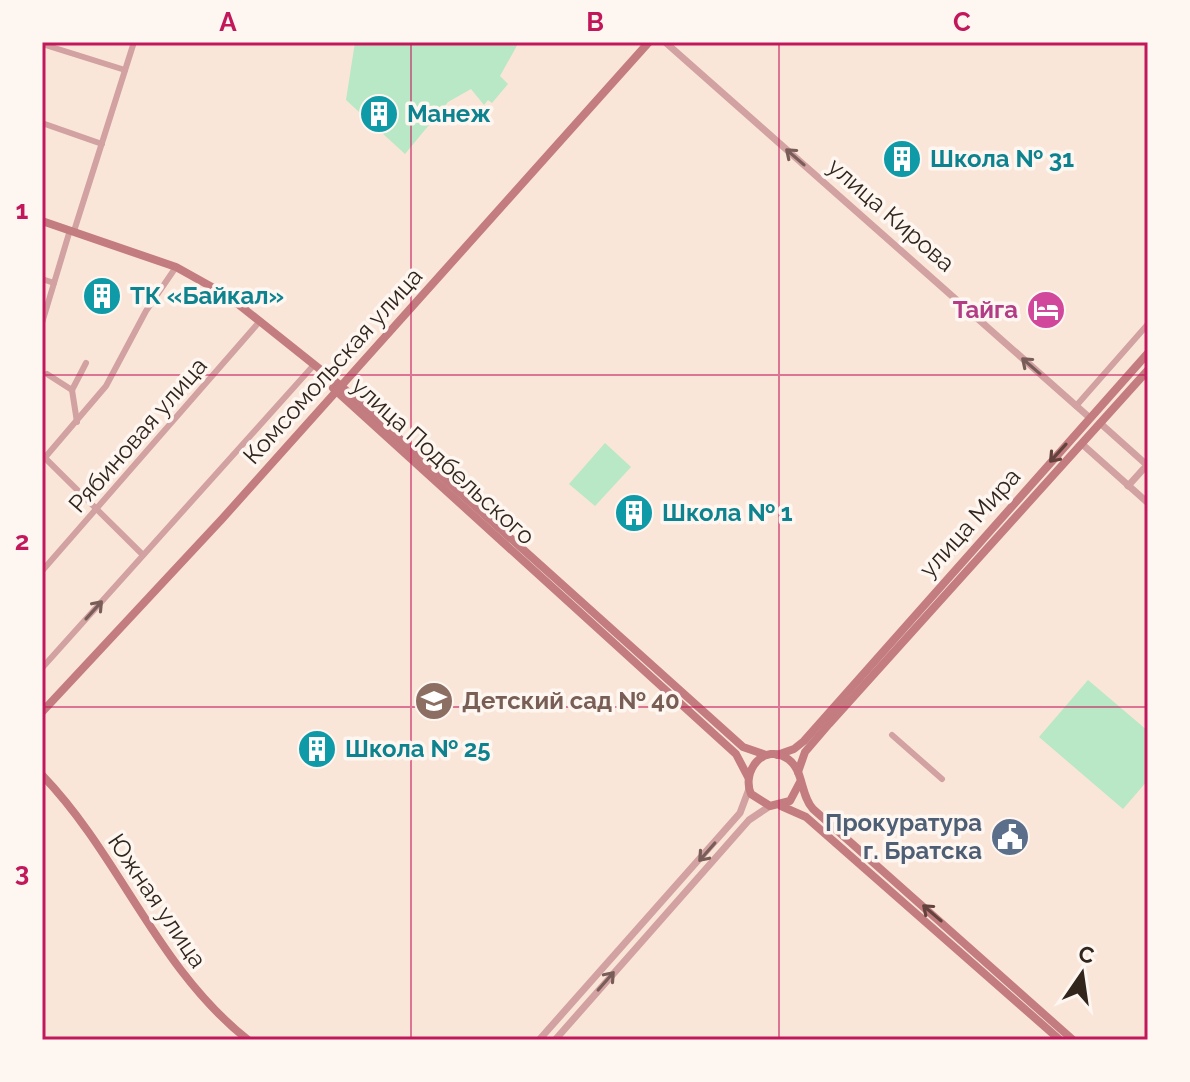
<svg xmlns="http://www.w3.org/2000/svg" width="1190" height="1082" font-family="Raleway,sans-serif">
	<rect width="100%" height="100%" fill="#fae6d8"/>
	<g fill="#b8e8c5">
		<path d="M355 42H519L500 76 508 84 492 103 488 100 484 105 471 89 448 102 405 154 346 100Z"/>
		<path d="M605 443 631 467 595 506 569 484Z"/>
		<path d="M1088 680 1148 731V780L1123 809 1039 737Z"/>
	</g>
	<g fill="none" stroke-linecap="round" stroke-linejoin="round">
		<g stroke="#d2a1a2" stroke-width="6">
			<path d="M42 44 125 70"/>
			<path d="M42 123 102 144"/>
			<path d="M74 231 134 42"/>
			<path d="M42 279 54 283"/>
			<path d="M42 323 70 230"/>
			<path d="M47 374 72 390 77 422"/>
			<path d="M72 390 86 363"/>
			<path d="M1076 406 1148 324"/>
			<path d="M45 458 143 555"/>
			<path d="M42 461 106 386 146 311 176 267"/>
			<path d="M42 571 260 321"/>
			<path d="M42 668 313 366"/>
			<path d="M892 735 942 779"/>
		</g>
		<g stroke="#d2a1a2" stroke-width="7">
			<path d="M665 42 1090 418"/>
			<path d="M1100 423 1148 466"/>
			<path d="M1082 444 1148 503"/>
			<path d="M1128 486 1147 465"/>
			<path d="M539 1040 740 813 749 789"/>
			<path d="M555 1040 749 820 770 806"/>
		</g>
		<g stroke="#c37c7f" stroke-width="8">
			<path d="M42 221 176 267 228 296 341 386 743 747 766 755"/>
			<path d="M333 388 736 754 748 777"/>
			<path d="M42 712 222 519 649 42"/>
			<path d="M777 755 794 749 804 741 1148 353"/>
			<path d="M798 772 805 752 829 724 1148 370"/>
			<path d="M42 775C121 857 156 967 248 1040"/>
			<path d="M800 782 790 801 770 806 751 794C741 771 764 742 788 759 804 770 800 795 813 809L1073 1040"/>
			<path d="M781 806 806 817 1060 1040"/>
		</g>
	</g>
	<defs><path id="oneway-shaft" d="M-6 0H5M1.5-3L5.5 0L1.5 3" fill="none" stroke-width="1.6" stroke-linecap="round" stroke-linejoin="round" transform="scale(2)"/></defs>
	<g stroke="#795d58">
		<use href="#oneway-shaft" transform="translate(795 157) rotate(-139)"/>
		<use href="#oneway-shaft" transform="translate(1031 366) rotate(-139)"/>
		<use href="#oneway-shaft" transform="translate(94 610) rotate(-48)"/>
		<use href="#oneway-shaft" transform="translate(707 852) rotate(131)"/>
		<use href="#oneway-shaft" transform="translate(606 981) rotate(-49)"/>
	</g>
	<g stroke="#64433f">
		<use href="#oneway-shaft" transform="translate(1058 453) rotate(132)"/>
		<use href="#oneway-shaft" transform="translate(932 913) rotate(-139)"/>
	</g>
	<path fill="none" stroke="#c2185b" stroke-width="2" stroke-opacity="0.55" d="M411 42V1040M779 42V1040M42 375H1148M42 707H1148"/>
	<defs>
		<symbol id="building-disc" viewBox="-11 -11 22 22"><circle r="9.5" fill="#0f9aa8" stroke="#fdf6f1"/><path d="M-4-6H4V6H1V3H-1V6H-4ZM-2.5-4.3h1.7v1.8h-1.7ZM.8-4.3h1.7v1.8H.8ZM-2.5-1h1.7V.8h-1.7ZM.8-1h1.7V.8H.8Z" fill="#fff"/></symbol>
		<symbol id="hotel-disc" viewBox="-11 -11 22 22"><circle r="9.5" fill="#d1479c" stroke="#fdf6f1"/><path d="M-6-4.5h1.5V1H6V5H4.5V3h-9V5H-6ZM-4 0a1.8 1.8 0 1 1 3.6 0ZM.5 0V-2.5h3Q6-2.5 6 0Z" fill="#fff"/></symbol>
		<symbol id="school-disc" viewBox="-11 -11 22 22"><circle r="9.5" fill="#8d6e63" stroke="#fdf6f1"/><path d="M0-5L7-2L0 1L-7-2ZM-4 1L0 2.5L4 1V4Q0 6-4 4Z" fill="#fff"/></symbol>
		<symbol id="civic-disc" viewBox="-11 -11 22 22"><circle r="9.5" fill="#5c6f8a" stroke="#fdf6f1"/><path d="M-.6-6.5H3V-4.5H.6V-3L4-1V1h2V6H-6V1h2V-1L-.6-3ZM-1.2 2.5V6h2.4V2.5Z" fill="#fff"/></symbol>
	</defs>
	<g fill-rule="evenodd">
		<use href="#building-disc" x="357" y="92" width="44" height="44"/>
		<use href="#building-disc" x="880" y="137" width="44" height="44"/>
		<use href="#building-disc" x="80" y="274" width="44" height="44"/>
		<use href="#hotel-disc" x="1024" y="288" width="44" height="44"/>
		<use href="#building-disc" x="612" y="491" width="44" height="44"/>
		<use href="#school-disc" x="412" y="679" width="44" height="44"/>
		<use href="#building-disc" x="295" y="727" width="44" height="44"/>
		<use href="#civic-disc" x="988" y="815" width="44" height="44"/>
	</g>
	<g text-anchor="middle" stroke-width="7" stroke-linejoin="round" paint-order="stroke">
		<g font-size="24" font-weight="bold" fill="#0d838f" stroke="#fdf6f1" text-anchor="start">
			<text x="407" y="122">Манеж</text>
			<text x="930" y="167">Школа № 31</text>
			<text x="130" y="304">ТК «Байкал»</text>
			<text x="662" y="521">Школа № 1</text>
			<text x="345" y="757">Школа № 25</text>
		</g>
		<g font-size="24" fill="#31251c" stroke="#fdf6f1">
			<text transform="translate(891 215) rotate(41)" y="8">улица Кирова</text>
			<text transform="translate(333 366) rotate(-48)" y="8">Комсомольская улица</text>
			<text transform="translate(138 435) rotate(-49)" y="8">Рябиновая улица</text>
			<text transform="translate(443 461) rotate(42)" y="8">улица Подбельского</text>
			<text transform="translate(970 523) rotate(-48)" y="8">улица Мира</text>
			<text transform="translate(157 901) rotate(56)" y="8">Южная улица</text>
		</g>
		<g font-size="24" font-weight="bold" fill="#b23c85" stroke="#fdf6f1" text-anchor="end">
			<text x="1018" y="318">Тайга</text>
		</g>
		<g font-size="24" font-weight="bold" fill="#785e54" stroke="#fdf6f1" text-anchor="start">
			<text x="462" y="709">Детский сад № 40</text>
		</g>
		<g font-size="24" font-weight="bold" fill="#4e5e75" stroke="#fdf6f1" text-anchor="end">
			<text x="982" y="831">Прокуратура<tspan x="982" dy="28">г. Братска</tspan></text>
		</g>
	</g>
	<rect width="1190" height="1082" fill="none" stroke="#fdf6f1" stroke-width="88"/>
	<g transform="translate(1082 974) rotate(13)" stroke="#fdf6f1" stroke-width="6" paint-order="stroke">
	<path d="M0-6L14 30L0 20L-14 30Z" fill="#31251c"/>
	<text y="-12" font-size="22" font-weight="bold" text-anchor="middle" fill="#31251c">С</text>
	</g>
	<rect x="44" y="44" width="1102" height="994" fill="none" stroke="#c2185b" stroke-width="3"/>
	<g font-size="26" text-anchor="middle" font-weight="bold" fill="#c2185b">
		<text x="228" y="31">A</text>
		<text x="595" y="31">B</text>
		<text x="962" y="31">C</text>
		<text x="22" y="219">1</text>
		<text x="22" y="550">2</text>
		<text x="22" y="881">3</text>
	</g>
</svg>
